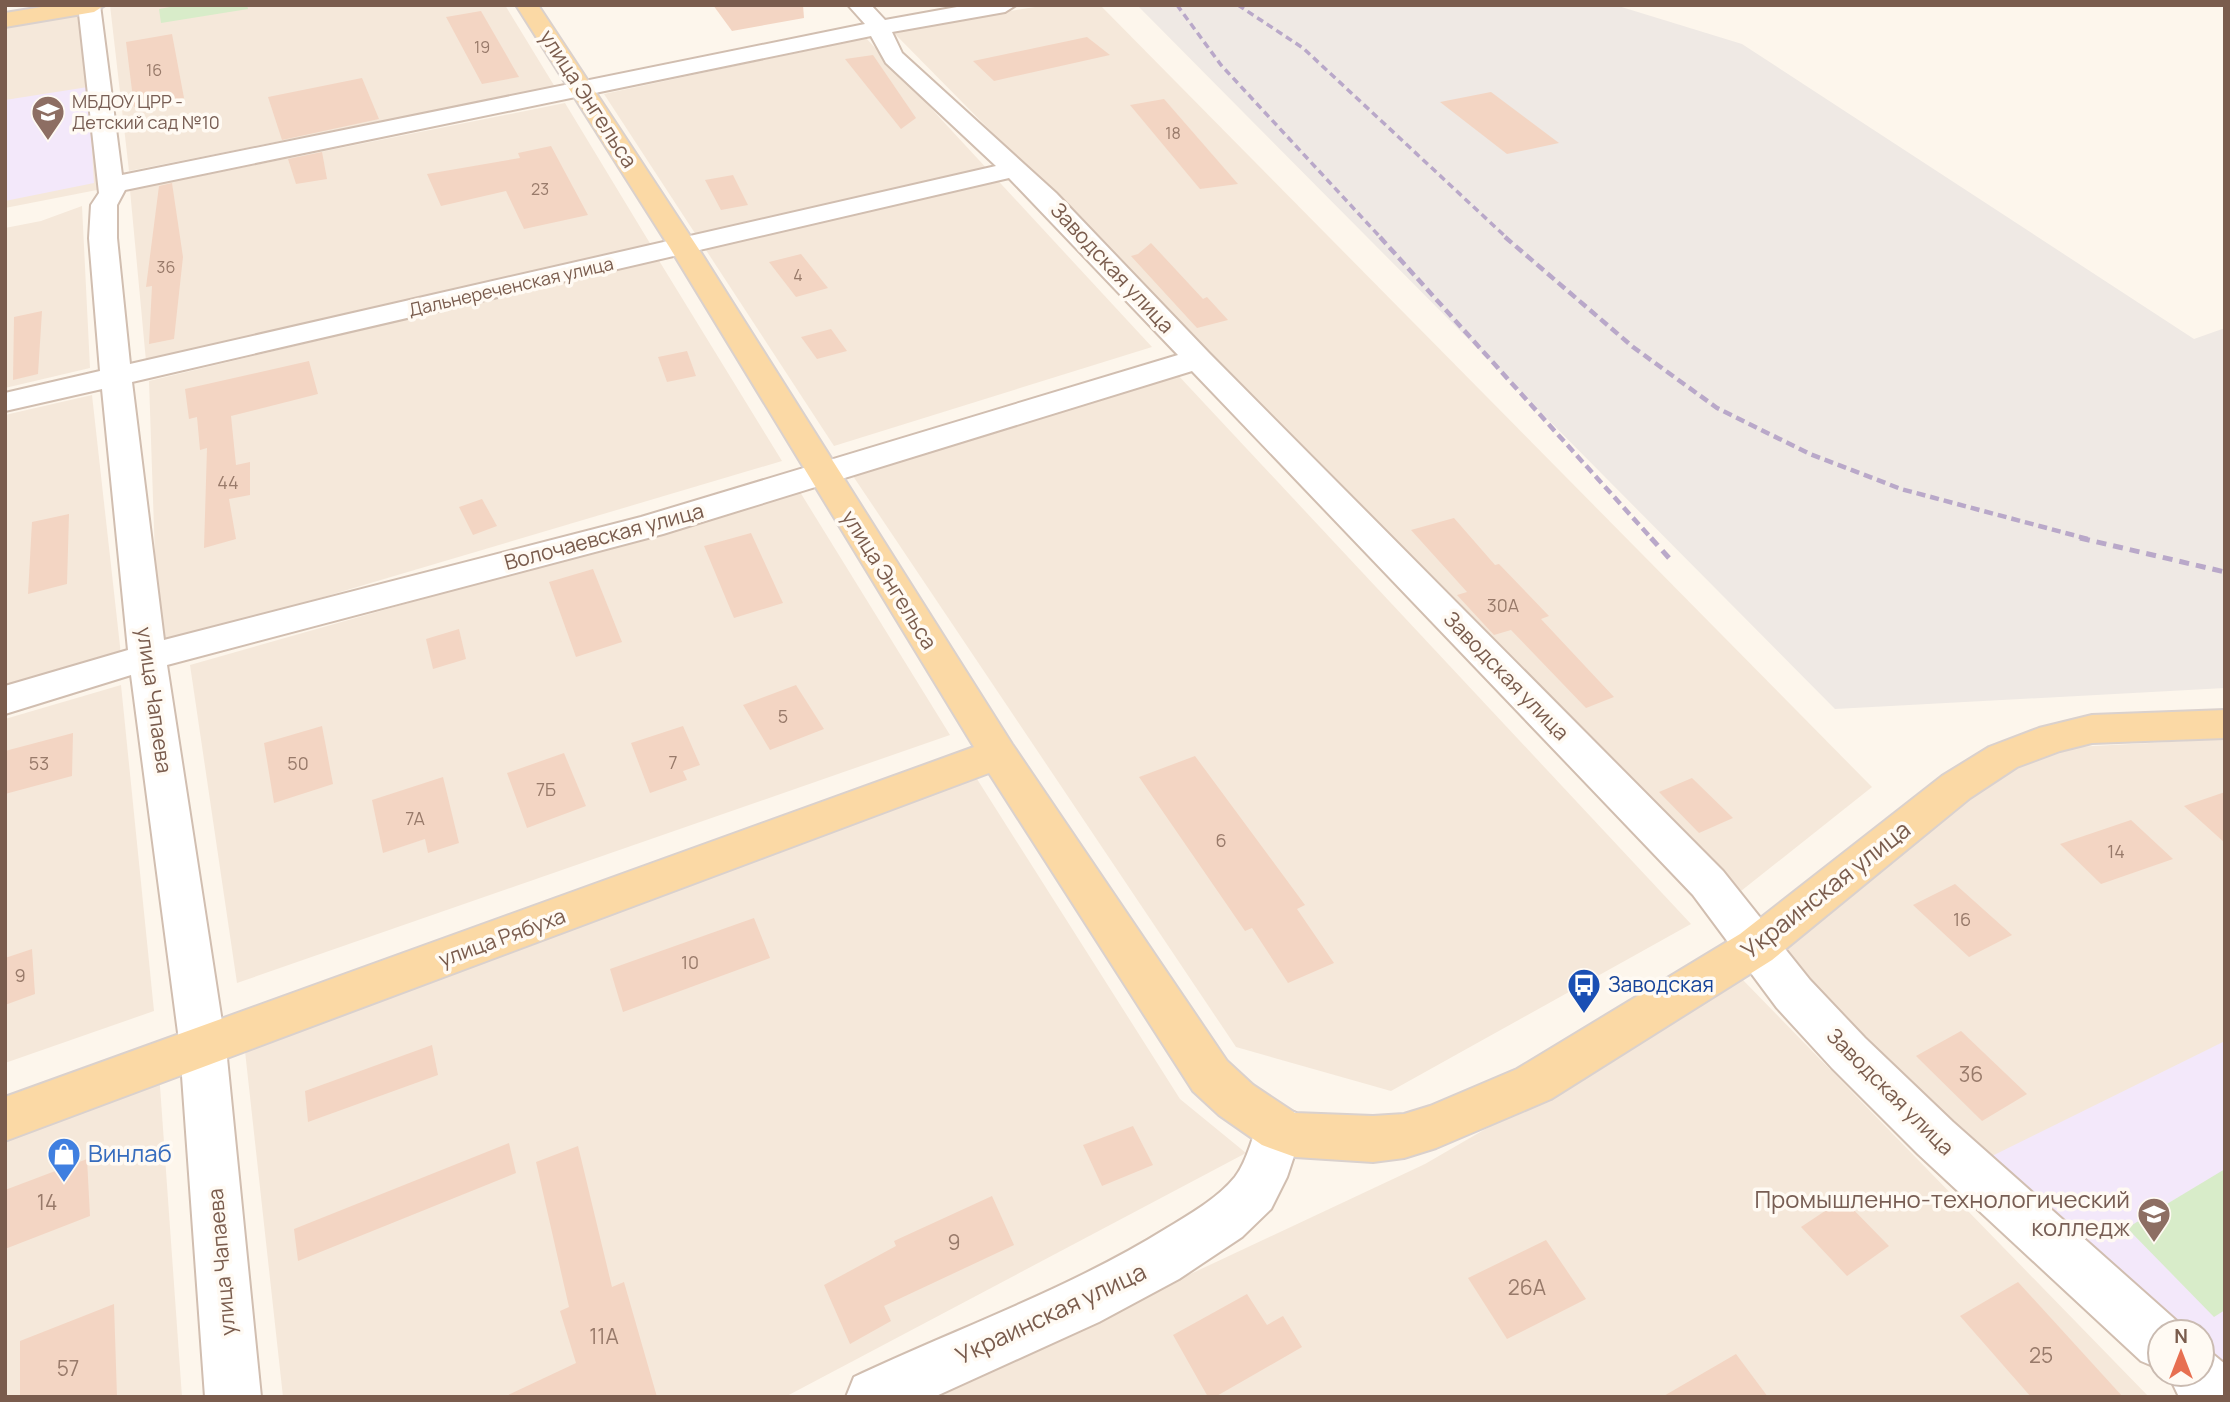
<svg xmlns="http://www.w3.org/2000/svg" width="2230" height="1402" font-family="Manrope,sans-serif">
	<rect width="100%" height="100%" fill="#fdf6ec"/>
	<g fill="#f5e8da">
		<path d="M110 5H505L555 87 129 171Z"/>
		<path d="M1048 5H1100L1872 787 1741 891 891 30Z"/>
		<path d="M84 9 102 189 5 208V22Z"/>
		<path d="M866 38 1152 347 834 446 604 94Z"/>
		<path d="M565 103 651 245 146 361 130 190Z"/>
		<path d="M82 206 90 368 5 388V228L41 221Z"/>
		<path d="M658 259 782 461 158 646 149 381Z"/>
		<path d="M1176 373 1691 924 1391 1091 1236 1047 853 476Z"/>
		<path d="M92 395 121 655 5 687V415Z"/>
		<path d="M800 492 950 735 237 983 190 665Z"/>
		<path d="M121 685 154 1011 5 1063V719Z"/>
		<path d="M2225 739V1396L2202 1332H2160L1776 951 1948 816 2006 766 2075 747Z"/>
		<path d="M977 779 1180 1099 1246 1153 785 1397H283L244 1042Z"/>
		<path d="M1743 980 2149 1397H944L941 1391 1425 1164Z"/>
		<path d="M159 1072 182 1397H5V1127Z"/>
	</g>
	<path fill="#efe9e4" d="M1137 5H1615L1742 44 2194 339 2225 328V688L1835 709Z"/>
	<g fill="#f3e8fa">
		<path d="M88 87 94 183 5 201V100Z"/>
		<path d="M2225 1041V1382L2202 1360V1332H2173L1992 1156Z"/>
	</g>
	<g fill="#d8ecc9">
		<path d="M181 5H247L248 9 161 23 159 9Z"/>
		<path d="M2225 1169V1310L2214 1317 2127 1228Z"/>
	</g>
	<g fill="#f3d5c3">
		<path d="M713 5H803L804 18 732 31Z"/>
		<path d="M481 11 519 77 482 84 446 17Z"/>
		<path d="M172 34 184 98 134 107 126 42Z"/>
		<path d="M1087 37 1110 55 994 81 973 61Z"/>
		<path d="M873 55 916 118 901 129 845 59Z"/>
		<path d="M362 78 379 119 282 140 268 97Z"/>
		<path d="M1491 92 1559 143 1507 154 1440 102Z"/>
		<path d="M1164 99 1238 184 1200 189 1130 105Z"/>
		<path d="M551 146 588 215 524 229 506 191 441 206 427 174 520 158 518 153Z"/>
		<path d="M322 152 327 179 296 184 288 159Z"/>
		<path d="M733 175 748 205 721 210 705 180Z"/>
		<path d="M172 183 183 257 174 339 149 344 152 286 146 287 159 186Z"/>
		<path d="M1151 243 1203 299 1207 297 1228 320 1197 328 1131 256 1138 254Z"/>
		<path d="M801 254 828 288 796 297 769 262Z"/>
		<path d="M42 311 38 374 13 380 14 317Z"/>
		<path d="M831 329 847 351 817 359 801 337Z"/>
		<path d="M687 351 696 376 667 382 658 357Z"/>
		<path d="M309 361 318 394 231 416 236 465 250 462V495L229 499 236 539 204 548 207 448 200 450 197 417 189 419 185 389Z"/>
		<path d="M482 499 497 526 473 535 459 507Z"/>
		<path d="M69 514 67 584 28 594 32 522Z"/>
		<path d="M1454 518 1495 565 1499 564 1549 616 1541 619 1614 697 1586 708 1511 630 1494 635 1457 595 1467 592 1411 530Z"/>
		<path d="M751 533 783 603 734 618 704 546Z"/>
		<path d="M593 569 622 642 576 657 549 582Z"/>
		<path d="M459 629 466 659 433 669 426 639Z"/>
		<path d="M796 685 824 729 770 750 743 705Z"/>
		<path d="M322 726 333 784 274 803 264 743Z"/>
		<path d="M683 726 700 765 683 771 687 780 650 793 631 743Z"/>
		<path d="M73 733 72 776 5 794V751Z"/>
		<path d="M564 753 586 806 527 828 507 773Z"/>
		<path d="M1195 756 1305 905 1297 909 1334 963 1288 983 1252 928 1245 931 1139 777Z"/>
		<path d="M443 777 459 843 428 853 425 839 383 853 372 800Z"/>
		<path d="M1692 778 1733 818 1699 833 1659 792Z"/>
		<path d="M2225 792V843L2184 806Z"/>
		<path d="M2131 820 2173 859 2101 884 2060 844Z"/>
		<path d="M1955 884 2012 935 1969 957 1913 905Z"/>
		<path d="M754 918 770 958 623 1012 610 969Z"/>
		<path d="M32 949 35 994 5 1005V958Z"/>
		<path d="M1961 1031 2027 1094 1982 1121 1916 1056Z"/>
		<path d="M432 1045 438 1075 308 1122 305 1091Z"/>
		<path d="M1133 1126 1153 1165 1102 1186 1083 1145Z"/>
		<path d="M509 1143 516 1173 298 1261 294 1229Z"/>
		<path d="M578 1146 612 1287 624 1282 657 1397H504L576 1363 560 1311 569 1307 536 1162Z"/>
		<path d="M87 1159 90 1216 5 1249V1190Z"/>
		<path d="M992 1196 1014 1245 884 1306 891 1321 850 1344 824 1285 896 1246 894 1241Z"/>
		<path d="M1843 1199 1889 1246 1847 1276 1801 1227Z"/>
		<path d="M1546 1240 1586 1299 1507 1339 1468 1278Z"/>
		<path d="M2018 1282 2123 1397H2031L1960 1316Z"/>
		<path d="M1247 1294 1267 1325 1283 1316 1302 1347 1215 1397H1208L1173 1335Z"/>
		<path d="M114 1304 117 1397H20V1341Z"/>
		<path d="M1736 1354 1768 1397H1662Z"/>
	</g>
	<g fill="none" stroke-linecap="round" stroke-linejoin="round">
		<defs>
			<g id="minor">
				<path d="M78 5H100L122 175 865 24 848 5H871L885 20 968 5H1016L1005 12 892 32 902 53 1056 193 1209 353 1723 871 1810 980 1865 1038 1953 1122 2179 1323 2183 1332H2160V1369L2141 1361 1918 1154 1832 1068 1777 1008 1693 895 1192 371 663 534 167 665 226 1048 261 1397H205L180 1048 131 675 5 714V686L128 650 102 389 5 411V393L100 371 89 238 91 205 99 193ZM871 36 886 63 996 166 130 364 117 238V205L125 190ZM1009 178 1178 355 641 517 164 640 132 382Z"/>
				<path d="M1279 1107 1296 1113 1303 1129 1287 1177 1271 1209 1242 1237 1179 1279 1099 1322 934 1397H846L854 1377C958 1328 1069 1289 1167 1228 1190 1214 1217 1199 1235 1177 1248 1160 1253 1133 1262 1113Z"/>
				<path d="M2202 1350 2214 1355 2225 1364V1397H2179L2168 1374H2202Z"/>
			</g>
			<g id="major">
				<path d="M54 5H105L94 12 5 27V13Z"/>
				<path d="M516 5H538L698 248 1012 744 1227 1061 1253 1085 1295 1113 1373 1116 1404 1114 1430 1106 1517 1069 1740 934 1942 776 1989 747 2039 728 2092 715 2225 710V738L2092 743 2060 751 2017 767 1970 798 1772 960 1551 1099 1436 1148 1404 1158 1373 1162 1295 1157 1262 1145 1219 1115 1193 1091 989 773 5 1141V1097L974 747 670 248Z"/>
			</g>
		</defs>
		<use href="#minor" stroke="#d1beb0" stroke-width="4"/>
		<use href="#major" stroke="#dad1cd" stroke-width="4"/>
		<use href="#minor" fill="#fff" fill-rule="evenodd"/>
		<use href="#major" fill="#fbd9a5" fill-rule="evenodd"/>
		<g stroke="#b9a8c9" stroke-width="3.5" stroke-dasharray="7 4.5" stroke-linecap="butt">
			<path d="M1177 5 1221 65 1381 238"/>
			<path d="M1238 5 1303 48 1507 238"/>
		</g>
		<g stroke="#b9a8c9" stroke-width="4.5" stroke-dasharray="9 5" stroke-linecap="butt">
			<path d="M1380 237 1652 539"/>
			<path d="M1505 237 1633 347 1717 408 1810 454 1901 489 2088 539"/>
		</g>
		<g stroke="#b9a8c9" stroke-width="5" stroke-dasharray="10 7" stroke-linecap="butt">
			<path d="M1651 538 1669 558"/>
			<path d="M2080 538 2225 572"/>
		</g>
	</g>
	<defs>
		<symbol id="school-pin" viewBox="-11 -11 22 30"><path d="M0 17L-7.5 6A9.5 9.5 0 1 1 7.5 6Z" fill="#8d6e63" stroke="#fffaf3"/><path d="M0-5L7-2L0 1L-7-2ZM-4 1L0 2.5L4 1V4Q0 6-4 4Z" fill="#fff"/></symbol>
		<symbol id="bus-pin" viewBox="-11 -11 22 30"><path d="M0 17L-7.5 6A9.5 9.5 0 1 1 7.5 6Z" fill="#1a4fb4" stroke="#fffaf3"/><path d="M-5-6H5V4H4V6H2V4H-2V6H-4V4H-5ZM-3.5-4V0h7V-4ZM-3.5 1.2v1.5H-2V1.2ZM2 1.2v1.5H3.5V1.2Z" fill="#fff"/></symbol>
		<symbol id="shop-pin" viewBox="-11 -11 22 30"><path d="M0 17L-7.5 6A9.5 9.5 0 1 1 7.5 6Z" fill="#3f7fe0" stroke="#fffaf3"/><path d="M-5-2.5h2.3a2.7 3.5 0 0 1 5.4 0H5L5.5 6h-11ZM-1.5-2.5h3a1.5 2.3 0 0 0-3 0Z" fill="#fff"/></symbol>
		<symbol id="university-pin" viewBox="-11 -11 22 30"><path d="M0 17L-7.5 6A9.5 9.5 0 1 1 7.5 6Z" fill="#8d6e63" stroke="#fffaf3"/><path d="M0-5L7-2L0 1L-7-2ZM-4 1L0 2.5L4 1V4Q0 6-4 4Z" fill="#fff"/></symbol>
	</defs>
	<g fill-rule="evenodd">
		<use href="#school-pin" x="29" y="93" width="38" height="52"/>
		<use href="#bus-pin" x="1565" y="966" width="38" height="52"/>
		<use href="#shop-pin" x="45" y="1135" width="38" height="52"/>
		<use href="#university-pin" x="2135" y="1195" width="38" height="52"/>
	</g>
	<g text-anchor="middle" stroke-width="7" stroke-linejoin="round" paint-order="stroke">
		<g font-size="16" fill="#987a6a">
			<text x="482" y="53">19</text>
			<text x="154" y="76">16</text>
			<text x="1173" y="139">18</text>
			<text x="540" y="195">23</text>
			<text x="166" y="273">36</text>
			<text x="798" y="281">4</text>
		</g>
		<g font-size="18" fill="#785e54" stroke="#fffaf3" text-anchor="start">
			<text x="72" y="108">МБДОУ ЦРР -<tspan x="72" dy="21">Детский сад №10</tspan></text>
		</g>
		<g font-size="18" fill="#7a5c4d" stroke="#fffaf3">
			<text transform="translate(511 287) rotate(-13)" y="6">Дальнереченская улица</text>
		</g>
		<g font-size="18" fill="#987a6a">
			<text x="228" y="489">44</text>
			<text x="1503" y="612">30А</text>
			<text x="783" y="723">5</text>
			<text x="673" y="769">7</text>
			<text x="39" y="770">53</text>
			<text x="298" y="770">50</text>
			<text x="546" y="796">7Б</text>
			<text x="415" y="825">7А</text>
			<text x="1221" y="847">6</text>
			<text x="2116" y="858">14</text>
			<text x="1962" y="926">16</text>
			<text x="690" y="969">10</text>
			<text x="20" y="982">9</text>
		</g>
		<g font-size="21" fill="#7a5c4d" stroke="#fffaf3">
			<text transform="translate(588 99) rotate(57)" y="7">улица Энгельса</text>
			<text transform="translate(1112 268) rotate(47)" y="7">Заводская улица</text>
			<text transform="translate(604 537) rotate(-15)" y="7">Волочаевская улица</text>
			<text transform="translate(889 580) rotate(58)" y="7">улица Энгельса</text>
			<text transform="translate(1506 676) rotate(46)" y="7">Заводская улица</text>
			<text transform="translate(154 700) rotate(82)" y="7">улица Чапаева</text>
			<text transform="translate(502 938) rotate(-20)" y="7">улица Рябуха</text>
			<text transform="translate(1890 1092) rotate(45)" y="7">Заводская улица</text>
			<text transform="translate(222 1262) rotate(-95)" y="7">улица Чапаева</text>
		</g>
		<g font-size="21" fill="#164399" stroke="#fffaf3" text-anchor="start">
			<text x="1608" y="992">Заводская</text>
		</g>
		<g font-size="21" fill="#987a6a">
			<text x="1971" y="1082">36</text>
			<text x="47" y="1210">14</text>
			<text x="954" y="1250">9</text>
			<text x="1527" y="1295">26А</text>
			<text x="604" y="1344">11А</text>
			<text x="2041" y="1363">25</text>
			<text x="68" y="1376">57</text>
		</g>
		<g font-size="24" fill="#7a5c4d" stroke="#fffaf3">
			<text transform="translate(1826 890) rotate(-38)" y="8">Украинская улица</text>
			<text transform="translate(1051 1314) rotate(-25)" y="8">Украинская улица</text>
		</g>
		<g font-size="24" fill="#366cbe" stroke="#fffaf3" text-anchor="start">
			<text x="88" y="1162">Винлаб</text>
		</g>
		<g font-size="24" fill="#785e54" stroke="#fffaf3" text-anchor="end">
			<text x="2130" y="1208">Промышленно-технологический<tspan x="2130" dy="28">колледж</tspan></text>
		</g>
	</g>
	<rect width="2230" height="1402" fill="none" stroke="#7a5c4d" stroke-width="14"/>
	<g transform="translate(2181 1353)"><circle r="33" fill="#fffaf3" stroke="#cabbb1" stroke-width="2"/>
	<path d="M0-5L12 26L0 18L-12 26Z" fill="#e76f51"/>
	<text y="-10" font-size="19" font-weight="bold" text-anchor="middle" fill="#7a5c4d">N</text>
	</g>
</svg>
